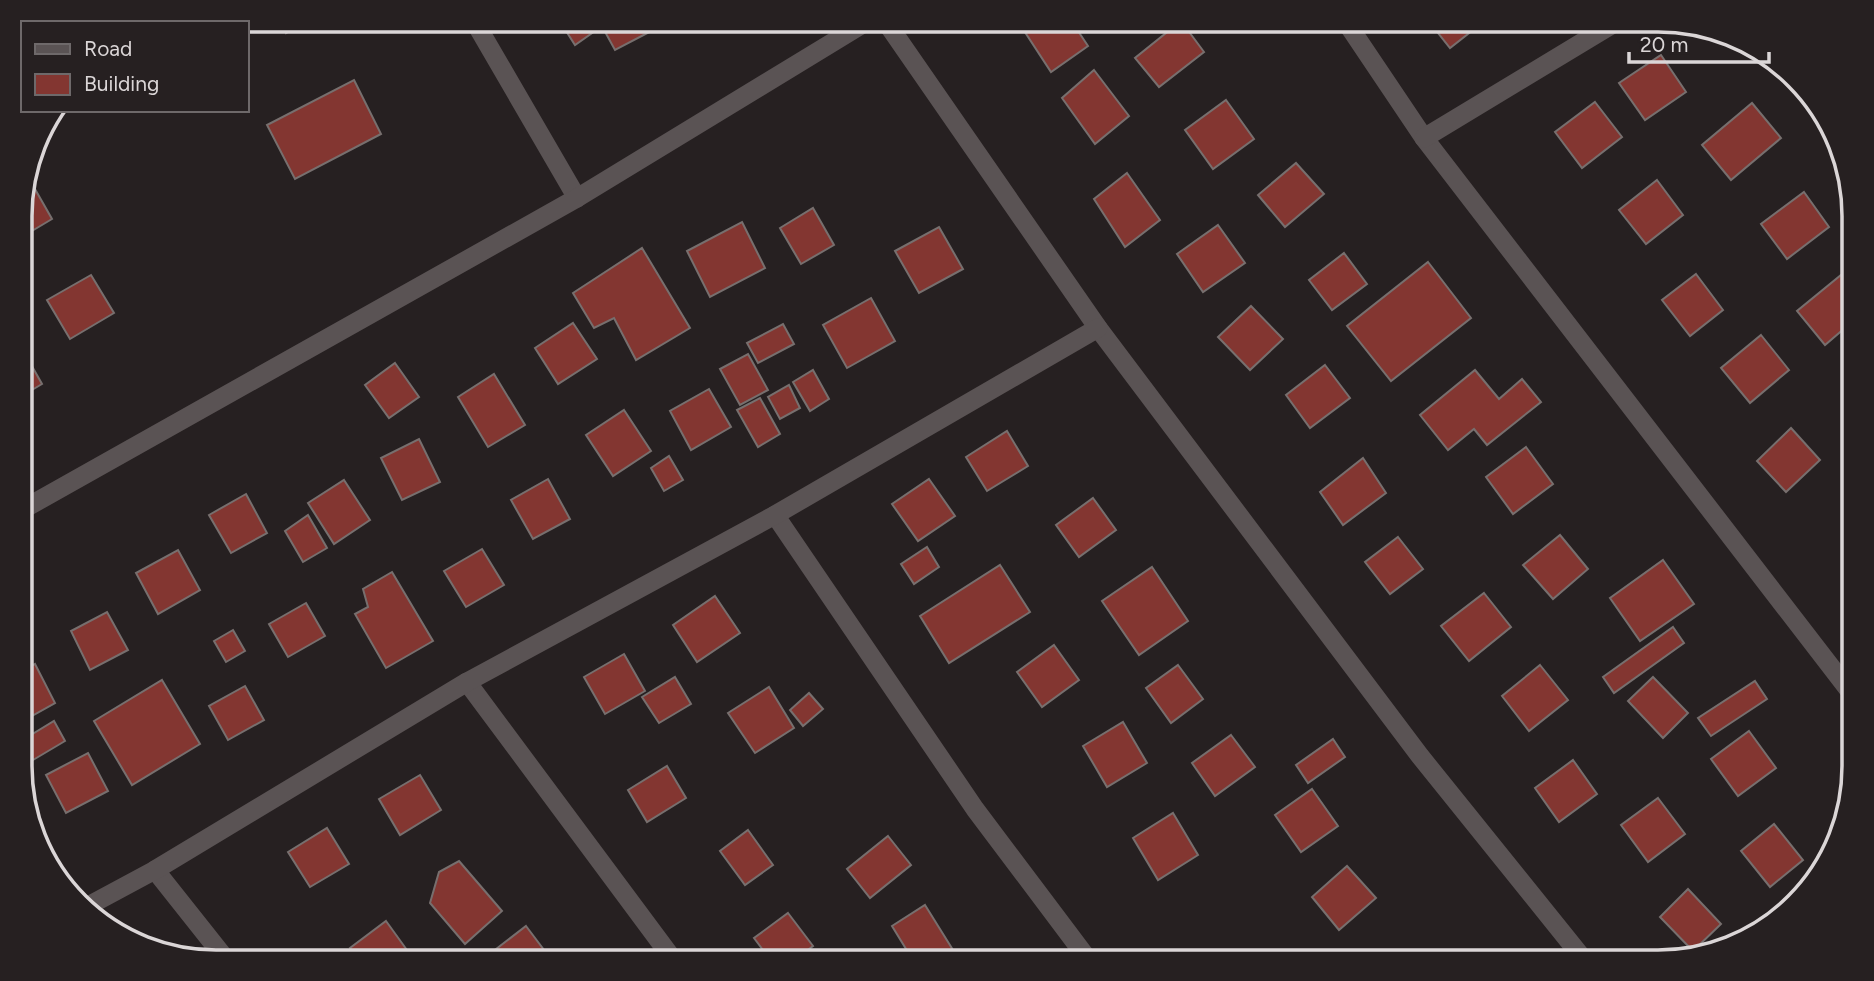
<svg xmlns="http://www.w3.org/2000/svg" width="1874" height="981" font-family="Figtree,sans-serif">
	<rect width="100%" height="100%" fill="#262021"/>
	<g fill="#833631" stroke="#776f6e" stroke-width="2">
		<path d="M279 19H311L286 33Z"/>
		<path d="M587 19 595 31 575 45 559 20Z"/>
		<path d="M598 19H652L657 28 615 50Z"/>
		<path d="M1025 19H1070L1088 46 1051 72 1019 23Z"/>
		<path d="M1427 19H1487L1450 48Z"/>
		<path d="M1181 21 1204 52 1159 87 1135 58Z"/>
		<path d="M1661 55 1686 92 1645 120 1619 83Z"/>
		<path d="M1094 70 1129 116 1095 144 1062 98Z"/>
		<path d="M354 80 381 134 295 179 267 125Z"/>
		<path d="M1226 100 1254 139 1213 169 1185 130Z"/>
		<path d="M1595 102 1622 137 1582 168 1555 132Z"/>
		<path d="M1752 103 1781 138 1731 180 1702 145Z"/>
		<path d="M1296 163 1324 194 1285 227 1258 195Z"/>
		<path d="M1127 173 1160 220 1125 247 1094 199Z"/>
		<path d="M27 175 52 219 20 238V202Z"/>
		<path d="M1657 180 1683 215 1646 244 1619 210Z"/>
		<path d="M1804 192 1829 227 1787 259 1761 224Z"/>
		<path d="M813 208 834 245 801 264 780 228Z"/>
		<path d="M742 222 765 268 710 297 687 251Z"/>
		<path d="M1218 225 1245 263 1203 292 1177 254Z"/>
		<path d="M939 227 963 269 919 293 895 251Z"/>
		<path d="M642 248 690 328 636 360 614 318 594 328 573 293Z"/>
		<path d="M1344 253 1367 284 1332 310 1309 280Z"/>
		<path d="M1428 262 1471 318 1391 381 1347 326Z"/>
		<path d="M1696 274 1723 310 1690 336 1662 300Z"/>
		<path d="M91 275 114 313 70 339 47 300Z"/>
		<path d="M1841 275 1853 290V321L1825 345 1797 311Z"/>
		<path d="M871 298 895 341 847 368 823 325Z"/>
		<path d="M1251 306 1283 339 1250 370 1218 337Z"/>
		<path d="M573 323 597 359 558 384 535 348Z"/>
		<path d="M783 324 794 344 758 363 747 343Z"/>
		<path d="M1761 335 1789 370 1750 403 1721 368Z"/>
		<path d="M20 345 42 384 20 397Z"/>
		<path d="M748 354 768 390 740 405 720 369Z"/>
		<path d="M395 363 419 397 389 418 365 385Z"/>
		<path d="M1325 365 1350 398 1310 428 1286 395Z"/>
		<path d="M813 370 829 399 810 411 793 382Z"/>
		<path d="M1475 370 1499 399 1522 379 1541 402 1487 445 1474 429 1448 450 1420 415Z"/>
		<path d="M494 374 525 425 488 447 458 397Z"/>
		<path d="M789 385 800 408 780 419 768 397Z"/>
		<path d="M709 389 731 427 691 450 670 411Z"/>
		<path d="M760 398 780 434 758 447 737 410Z"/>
		<path d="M624 410 651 451 613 476 586 435Z"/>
		<path d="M1791 428 1820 460 1786 492 1757 461Z"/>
		<path d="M1007 431 1028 466 987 491 966 457Z"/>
		<path d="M419 439 440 482 402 500 381 458Z"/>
		<path d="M1526 447 1553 484 1513 514 1486 477Z"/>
		<path d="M669 456 683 480 664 491 651 468Z"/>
		<path d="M1363 458 1386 493 1343 525 1320 492Z"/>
		<path d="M548 479 570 519 533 539 511 500Z"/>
		<path d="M929 479 955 516 918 541 892 504Z"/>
		<path d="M344 480 370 520 334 544 308 503Z"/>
		<path d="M246 494 267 533 231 553 209 515Z"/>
		<path d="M1093 498 1116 530 1079 557 1056 525Z"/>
		<path d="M1854 506V526L1844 514Z"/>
		<path d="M308 515 327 548 303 562 285 531Z"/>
		<path d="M1560 535 1588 569 1553 599 1523 565Z"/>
		<path d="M1398 537 1423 569 1390 594 1365 562Z"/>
		<path d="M927 547 939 567 914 584 901 564Z"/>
		<path d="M482 549 504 585 466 607 444 571Z"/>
		<path d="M178 550 200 590 158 614 136 573Z"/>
		<path d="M1663 560 1694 604 1640 641 1610 598Z"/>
		<path d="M1000 565 1030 612 949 663 920 616Z"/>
		<path d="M1152 567 1188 621 1139 655 1102 601Z"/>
		<path d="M392 572 433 641 386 668 355 614 368 607 363 589Z"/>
		<path d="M1484 593 1511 627 1469 661 1441 626Z"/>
		<path d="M715 596 740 633 697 662 673 625Z"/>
		<path d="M306 603 325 636 288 657 269 624Z"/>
		<path d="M107 612 128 650 90 670 71 631Z"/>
		<path d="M1673 627 1684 643 1614 693 1603 677Z"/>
		<path d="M233 630 245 651 226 662 214 641Z"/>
		<path d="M1054 645 1079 680 1042 707 1017 672Z"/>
		<path d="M624 654 645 691 605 714 584 677Z"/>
		<path d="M35 664 55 703 21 722V672Z"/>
		<path d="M1178 665 1203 699 1171 723 1146 688Z"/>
		<path d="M1540 665 1568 700 1529 731 1502 696Z"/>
		<path d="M675 677 691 704 659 723 642 697Z"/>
		<path d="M1653 677 1688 713 1663 738 1628 701Z"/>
		<path d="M162 680 200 744 132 785 94 721Z"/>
		<path d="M1755 681 1767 699 1711 736 1698 718Z"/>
		<path d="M245 686 264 720 228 740 209 706Z"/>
		<path d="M769 687 794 728 755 753 728 713Z"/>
		<path d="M809 693 823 709 803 726 790 710Z"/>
		<path d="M54 721 65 741 33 760 21 741Z"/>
		<path d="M1123 722 1147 763 1107 787 1083 746Z"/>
		<path d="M1749 731 1776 768 1738 796 1711 759Z"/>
		<path d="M1231 735 1255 767 1215 796 1192 763Z"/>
		<path d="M1333 739 1345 757 1308 783 1296 765Z"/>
		<path d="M88 753 108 791 66 813 46 775Z"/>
		<path d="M1573 760 1597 794 1559 822 1535 788Z"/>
		<path d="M667 766 686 798 647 822 628 790Z"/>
		<path d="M420 775 441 810 400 835 379 799Z"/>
		<path d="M1312 789 1338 826 1301 852 1275 815Z"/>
		<path d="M1658 798 1685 834 1648 862 1621 825Z"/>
		<path d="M1173 813 1198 855 1158 880 1133 838Z"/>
		<path d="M1774 824 1803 860 1770 887 1741 851Z"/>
		<path d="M327 828 349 864 310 887 288 852Z"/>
		<path d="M748 830 773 865 745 885 720 851Z"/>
		<path d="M888 836 911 865 870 898 847 869Z"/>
		<path d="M459 861 502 911 465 944 430 903 439 872Z"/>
		<path d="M1347 866 1376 898 1339 930 1312 897Z"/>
		<path d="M1688 889 1721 924 1693 951 1660 917Z"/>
		<path d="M925 905 953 950 935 962H914L892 926Z"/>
		<path d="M788 913 813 946 792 962H772L754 938Z"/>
		<path d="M386 921 412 957 406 962H359L350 948Z"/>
		<path d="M526 926 550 958 546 962H498L491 953Z"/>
		<path d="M1465 952 1472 961H1454Z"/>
	</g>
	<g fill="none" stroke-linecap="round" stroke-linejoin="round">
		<g stroke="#5a5354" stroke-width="19">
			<path d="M473 19 577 198"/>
			<path d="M884 19 1098 328 1420 756 1585 961"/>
			<path d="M1344 19 1424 138 1855 698"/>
			<path d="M1424 138 1621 19"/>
			<path d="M20 511 577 198 871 19"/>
			<path d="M775 515 975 809 1090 962"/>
			<path d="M467 682 675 962"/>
			<path d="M155 870 228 962"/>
			<path d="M88 906 155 870 467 682 775 515 1098 328"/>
		</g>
	</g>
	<path d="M0 0H1874V981H0ZM216 32H1658A184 184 0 0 1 1842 216V766A184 184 0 0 1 1658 950H216A184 184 0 0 1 32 766V216A184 184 0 0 1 216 32Z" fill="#262021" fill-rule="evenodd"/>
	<path fill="none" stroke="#dbd6d7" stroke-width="3.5" d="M216 32H1658A184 184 0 0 1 1842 216V766A184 184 0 0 1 1658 950H216A184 184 0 0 1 32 766V216A184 184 0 0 1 216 32Z"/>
	<rect x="21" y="21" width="228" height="91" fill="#262021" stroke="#6e696a" stroke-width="2"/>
	<rect x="35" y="44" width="35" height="10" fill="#5a5354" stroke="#6e696a" stroke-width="2"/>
	<text x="84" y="56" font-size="21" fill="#dbd6d7">Road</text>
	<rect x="35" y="74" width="35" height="21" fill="#833631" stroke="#6e696a" stroke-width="2"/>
	<text x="84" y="91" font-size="21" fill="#dbd6d7">Building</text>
	<path d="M1629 52v10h140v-10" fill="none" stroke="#dbd6d7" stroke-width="3.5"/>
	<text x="1640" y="52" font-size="21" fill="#dbd6d7" stroke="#262021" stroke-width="5" paint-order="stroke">20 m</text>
</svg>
